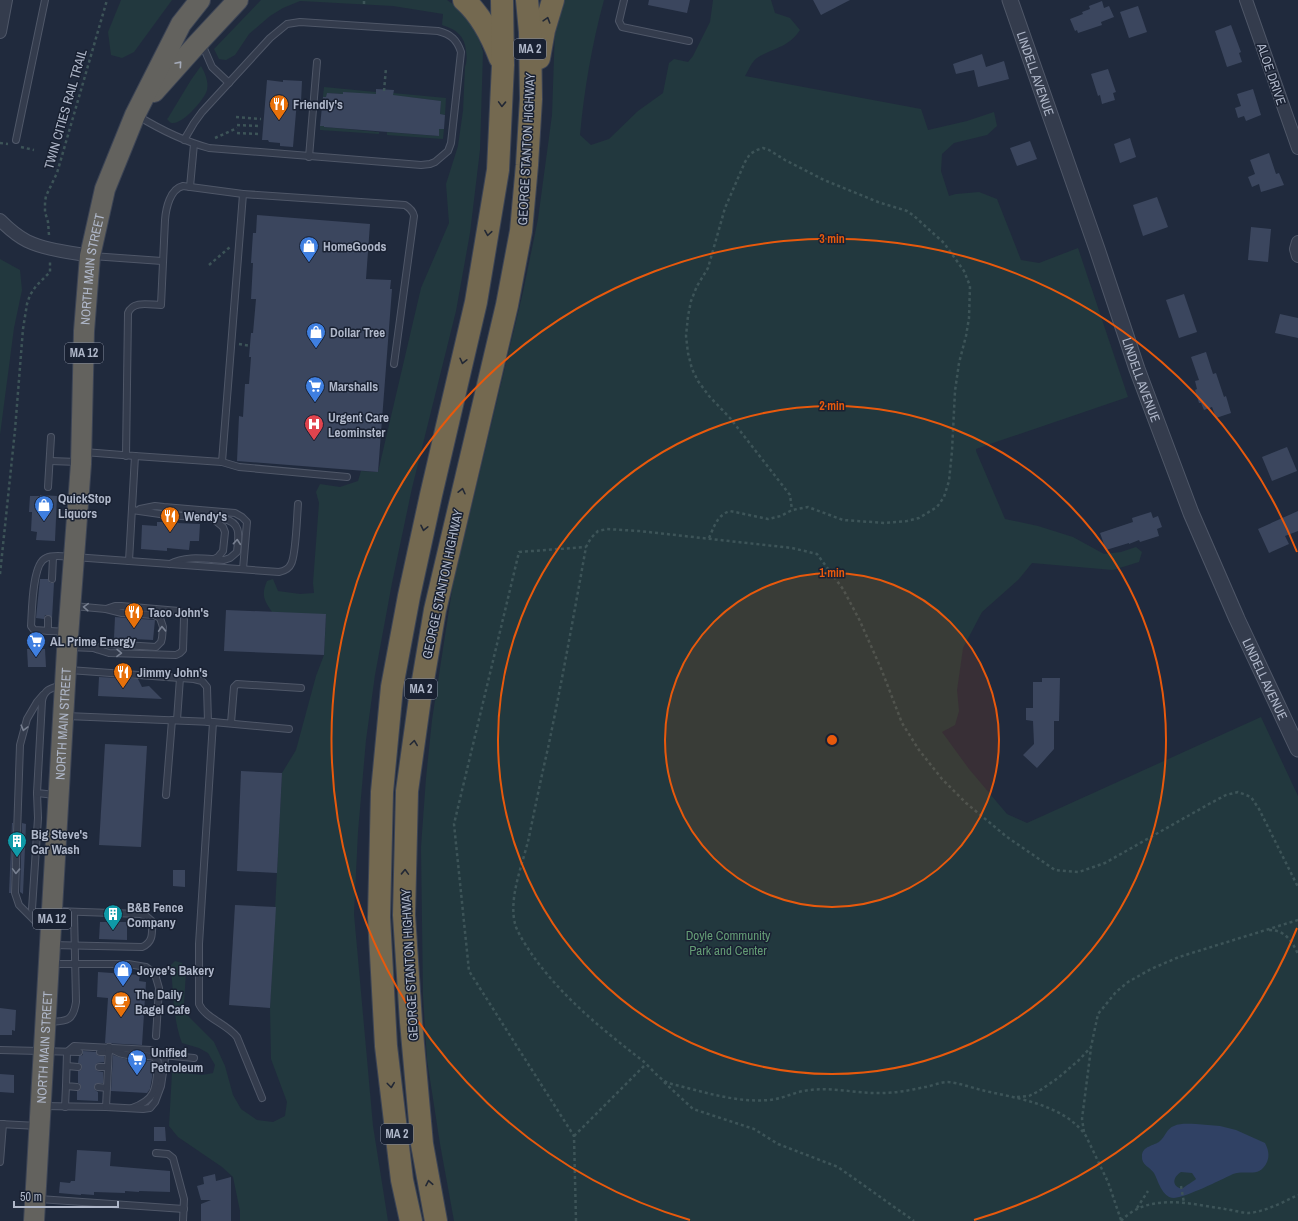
<svg xmlns="http://www.w3.org/2000/svg" width="1298" height="1221" font-family="'Archivo Narrow',sans-serif">
	<rect width="100%" height="100%" fill="#202a3d"/>
	<g fill="#22383e">
		<path d="M121 0H172L134 52 122 58 111 55 108 32Z"/>
		<path d="M261 0H447C466 12 478 31 483 52L480 150 470 233 456 311 412 488 392 583 375 675 366 740 358 832 354 914 373 1126 388 1221H240V1211L233 1177 222 1167 178 1137 169 1126 172 1072 202 1075 213 1073 215 1065 208 1053 199 1048 182 1043C173 1020 173 990 171 965L175 961 182 963 186 972 184 1004 188 1016 214 1042 225 1066 233 1095 241 1109 257 1120 273 1122 285 1116 287 1102 271 1059 270 1008 282 773 296 750 316 676 324 655 326 615 272 612C264 600 261 595 267 581L273 579 278 591 300 594 314 593 313 583 319 503 316 492 320 484 340 487 358 481 361 471 378 472 421 288 449 223 446 184 458 146 463 111 465 67C467 61 467 57 466 51 465 36 456 29 442 25L443 14 393 6 300 1 283 8 270 16 249 34 235 55 226 60 219 59 214 49Z"/>
		<path d="M561 0H604C592 44 584 90 580 135L591 145 609 139 638 111 663 93 669 63 674 59 688 62 693 56 710 22 713 0H771L775 13 790 18 800 30C787 49 774 47 757 58 752 61 748 71 745 76L921 109 928 130 967 121 994 112 997 126 987 135 954 143 942 154 941 171 949 196 956 194 979 192 997 199 1021 260 1039 263 1078 248 1128 397 990 444 976 449V451L1005 519 1038 526 1073 537 1104 554 1121 552 1136 547 1142 552 1139 562 1113 570 1032 563 1019 579 982 612 963 648 957 690 959 711 955 725 942 732 969 769 1007 814 1027 823 1261 717 1298 796V1221H454L440 1144 427 1060 423 996 421 847 426 778 432 720 453 584 523 292 538 219 552 115 555 28Z"/>
		<path d="M201 66C205 73 209 82 207 90 205 99 182 125 172 123 170 123 169 121 167 119L168 118 191 80Z"/>
		<path d="M324 87 376 92V96L344 92 343 94 327 93 326 105H322Z"/>
		<path d="M393 93 446 98 445 115 440 114 441 101 407 97H393Z"/>
		<path d="M320 126H324V127L379 132V134L320 130Z"/>
		<path d="M439 129H444L443 139 387 135V132L438 136Z"/>
		<path d="M0 259 20 270 22 290 14 328 0 435Z"/>
	</g>
	<path fill="#304164" fill-rule="evenodd" d="M1196 1124 1220 1126 1236 1130 1265 1143C1268 1149 1270 1155 1267 1162 1259 1179 1247 1169 1233 1174 1218 1181 1189 1196 1174 1198 1162 1198 1158 1180 1154 1173 1150 1167 1141 1165 1142 1156 1142 1146 1154 1146 1160 1141 1165 1137 1167 1128 1174 1126 1180 1123 1189 1124 1196 1124ZM1181 1172 1192 1173 1196 1179C1194 1181 1185 1186 1182 1189 1171 1186 1173 1177 1181 1172Z"/>
	<g fill="#3b465e">
		<path d="M649 0H690L687 13 648 5Z"/>
		<path d="M813 0H850L821 15Z"/>
		<path d="M1102 1 1104 8 1109 6 1114 17 1101 22 1102 25 1078 33 1077 30 1075 31 1070 19 1083 14 1082 12 1090 9 1089 6Z"/>
		<path d="M1138 6 1147 32 1129 38 1120 12Z"/>
		<path d="M1231 25 1241 52 1239 53 1242 62 1227 67 1215 31Z"/>
		<path d="M982 54 986 67 1004 61 1009 79 978 87 974 70 956 74 953 64Z"/>
		<path d="M1108 69 1116 92 1113 93 1115 100 1102 104 1100 95 1098 96 1091 74Z"/>
		<path d="M267 80 283 82V80L302 81 301 102 297 101 293 147 280 146V143L269 142 268 140H262Z"/>
		<path d="M376 89 394 90 393 95 441 101 440 114 445 115 444 129H439V136L324 127V126H320L323 97H326L327 93 343 94V92L376 94Z"/>
		<path d="M1253 89 1261 115 1246 121 1244 116 1238 118 1235 108 1241 106 1237 94Z"/>
		<path d="M1130 138 1136 157 1120 163 1114 144Z"/>
		<path d="M1030 141 1037 159 1017 166 1010 148Z"/>
		<path d="M1269 153 1276 174 1279 173 1284 185 1261 192 1259 184 1252 187 1248 177 1255 174 1250 160Z"/>
		<path d="M1157 197 1168 227 1143 236 1133 205Z"/>
		<path d="M257 215 370 224 366 279 391 280 390 289H392L378 472 237 461 239 416 243 417 245 384H249L251 357H249L251 333H253L256 299H251L253 263H251L253 233H256Z"/>
		<path d="M1251 227 1271 229 1268 262 1248 260Z"/>
		<path d="M1184 294 1197 332 1179 338 1166 300Z"/>
		<path d="M1280 314 1298 318V338L1275 333Z"/>
		<path d="M1206 352 1213 374 1216 373 1224 397 1226 396 1231 413 1216 418 1212 407 1204 410 1201 403H1199L1195 390 1197 389 1195 381 1199 380 1191 357Z"/>
		<path d="M1287 447 1297 471 1272 481 1262 457Z"/>
		<path d="M40 495 57 496 55 541 36 540 37 532 31 531 32 512H29L30 496H40Z"/>
		<path d="M1298 511V531L1285 536 1289 544 1269 553 1258 529Z"/>
		<path d="M1151 512 1153 518 1158 516 1162 527 1157 529 1159 536 1140 542 1139 540 1129 544V543L1106 550 1100 533 1133 522 1132 518Z"/>
		<path d="M167 520H177V523L200 524 199 541H190L189 550 167 548V551L141 549 142 525 157 526V522H167Z"/>
		<path d="M40 579H48L50 583H54L52 619 48 615H45L44 619 36 618Z"/>
		<path d="M226 610 326 614 324 655 224 651Z"/>
		<path d="M115 617 155 620 153 640 114 638Z"/>
		<path d="M27 649H45L46 667H28Z"/>
		<path d="M99 677 138 679 142 687 149 686 162 699 98 696Z"/>
		<path d="M1042 678H1060L1059 721H1054V749L1037 768 1023 755 1034 744 1033 721 1026 720V708H1033V682H1042Z"/>
		<path d="M105 744 147 746 141 847 99 845Z"/>
		<path d="M241 771 282 773 277 873 237 871Z"/>
		<path d="M12 823H13L11 893H9Z"/>
		<path d="M22 823 26 824 23 894 20 892Z"/>
		<path d="M173 870H185V887L173 886Z"/>
		<path d="M235 905 276 907 270 1008 229 1005Z"/>
		<path d="M100 922H127V940L99 939Z"/>
		<path d="M98 972 140 975 139 981 146 982 142 1045 105 1043 108 998 97 997Z"/>
		<path d="M0 1008 16 1010 15 1031 12 1030V1035H0Z"/>
		<path d="M83 1051 96 1052 98 1056H104V1062L97 1063 95 1067 97 1071 103 1072V1083H97L94 1086 95 1090 98 1092V1101L77 1100V1091L80 1090 81 1087 80 1084 78 1083V1071L81 1070 82 1067 81 1064 78 1063 79 1056 83 1055Z"/>
		<path d="M113 1055 125 1059 152 1061 153 1063 152 1078 150 1089 147 1093 111 1091Z"/>
		<path d="M0 1074 14 1075V1093L0 1092Z"/>
		<path d="M154 1127H165L166 1141H154Z"/>
		<path d="M77 1150 111 1152 110 1166 170 1171V1192L139 1191V1192L125 1191V1193L94 1192V1195L81 1194V1195L59 1193 60 1182 70 1183 71 1181H75Z"/>
		<path d="M215 1174 216 1181 231 1177V1221H201V1204L211 1200H201L197 1186 204 1184 203 1177Z"/>
	</g>
	<g fill="none" stroke-linecap="round" stroke-linejoin="round">
		<defs>
			<g id="service">
				<path d="M624 0 619 21 622 27 689 41"/>
				<path d="M202 44 212 67 229 83"/>
				<path d="M138 116C161 130 183 141 209 148L421 165 430 164 435 162 448 151 451 143 461 52C457 40 451 34 438 31L300 22 287 24 270 38 202 112 194 123 184 140"/>
				<path d="M16 140 45 0"/>
				<path d="M309 157 317 62"/>
				<path d="M190 187 194 144"/>
				<path d="M243 194 405 205C410 208 413 211 414 216L394 364"/>
				<path d="M92 256 162 261"/>
				<path d="M84 452 135 456 222 462 243 194 183 186C170 189 166 208 165 220L161 305C150 305 133 300 128 313L126 456"/>
				<path d="M50 461 78 462"/>
				<path d="M222 462 239 467 347 477"/>
				<path d="M48 487 51 437"/>
				<path d="M140 509 155 506 164 507 235 513 242 517 247 522 243 569"/>
				<path d="M132 510 167 515 224 519C243 523 238 538 237 552L230 558 224 560C206 559 186 555 170 564"/>
				<path d="M212 518 223 527 225 532 223 551 218 557 214 559"/>
				<path d="M129 561 135 456"/>
				<path d="M52 579 53 557"/>
				<path d="M48 631V619"/>
				<path d="M67 632 34 630 31 626C32 612 32 563 46 558 54 554 66 557 74 557L279 572C284 571 289 569 291 564 296 556 297 515 298 504"/>
				<path d="M69 647 93 648 109 653 176 655 180 653 183 650 184 618 183 615 179 611 121 606H115L106 609 73 606"/>
				<path d="M97 649 103 645 108 644 156 647 161 642 162 638 163 627 160 618 154 615 122 613 106 609"/>
				<path d="M69 670 194 679 202 681 207 687 208 722"/>
				<path d="M66 716 213 722 199 944V1004C205 1018 227 1024 237 1037L262 1098"/>
				<path d="M177 720 180 678"/>
				<path d="M213 722 289 729"/>
				<path d="M231 723 234 687 237 684 301 688"/>
				<path d="M37 793 38 818 32 909 36 922 47 930"/>
				<path d="M55 795 37 793 42 701C44 689 52 688 62 685"/>
				<path d="M166 795 172 720"/>
				<path d="M36 922 19 905 15 893 20 745 27 719 37 702 43 695"/>
				<path d="M52 945 142 947C154 942 152 932 152 921L146 916 140 914 55 911"/>
				<path d="M52 964H128L146 967 155 974 159 988 156 1036"/>
				<path d="M47 1022C65 1021 73 1023 76 1002L74 912"/>
				<path d="M109 1047C126 1060 136 1053 154 1057L158 1062C156 1086 158 1099 132 1108"/>
				<path d="M0 1050 79 1052"/>
				<path d="M100 1052H109"/>
				<path d="M162 1055 194 1058"/>
				<path d="M67 1066 78 1067"/>
				<path d="M99 1067H108"/>
				<path d="M98 1087 107 1088"/>
				<path d="M42 1106 106 1107 143 1109 150 1108 155 1102 161 1086 165 1059 160 1053 151 1050 74 1046 67 1052 66 1086 77 1087"/>
				<path d="M65 1107 66 1086"/>
				<path d="M106 1107 109 1047"/>
				<path d="M0 1124 38 1126"/>
				<path d="M156 1153 168 1154 173 1158 184 1199 183 1221"/>
				<path d="M0 1162 3 1124"/>
				<path d="M39 1199 184 1209"/>
			</g>
			<g id="minor">
				<path d="M1246 0 1298 148"/>
				<path d="M0 32 6 0"/>
				<path d="M0 220C8 228 17 236 27 241 46 250 69 252 90 256"/>
				<path d="M1298 242 1296 249 1298 256"/>
			</g>
			<g id="tertiary">
				<path id="s1" d="M1010 0 1097 249 1137 369 1191 513 1237 619 1298 749"/>
			</g>
			<g id="trunk">
				<path d="M154 92 197 44 238 0"/>
				<path id="s2" d="M34 1221 67 650 81 464 84 331 90 256 105 189 135 115 181 24 200 0"/>
			</g>
			<g id="motorway">
				<path d="M464 0C481 15 492 37 500 58"/>
				<path d="M539 58 544 30 553 0"/>
				<path d="M411 1221 402 1180 386 1046 379 917 382 792 392 687 409 596 431 495 476 302 498 170 503 65 502 0"/>
				<path d="M436 1221 422 1144 411 1022 404 915 407 791 420 698 435 610 507 305 521 231 527 165 531 99 530 32 527 0"/>
			</g>
		</defs>
		<use href="#service" stroke="#4f5768" stroke-width="8"/>
		<use href="#minor" stroke="#4f5768" stroke-width="14"/>
		<use href="#tertiary" stroke="#4f5768" stroke-width="17"/>
		<use href="#trunk" stroke="#3c4455" stroke-width="22"/>
		<use href="#motorway" stroke="#3c4455" stroke-width="24"/>
		<g stroke="#3d5458" stroke-width="2.5" stroke-dasharray="3 3" stroke-linecap="butt">
			<path d="M364 4V0"/>
			<path d="M384 91 386 68"/>
			<path d="M236 117 261 119"/>
			<path d="M237 125 260 126"/>
			<path d="M237 133 260 134"/>
			<path d="M215 138 237 128"/>
			<path d="M0 143 8 144"/>
			<path d="M21 147 34 150"/>
			<path d="M49 235 48 222 45 212V202L46 196 57 173 107 0"/>
			<path d="M209 265 230 247"/>
			<path d="M239 344 251 346"/>
			<path d="M709 538C714 527 717 515 730 511L768 519 781 516 792 510 808 507 843 520 885 523 907 521 919 518 937 507 944 497 949 481 952 451 955 391 959 363 966 336 969 318 970 286 964 271 944 243 914 216 907 211 878 202 824 180 785 160 769 150 763 148 757 150 750 154 745 162 725 208 708 268 697 286 691 301 688 316 686 336 688 353 692 369 698 381 709 396 730 418 790 495 792 510"/>
			<path d="M0 574 15 430 23 329 27 304 30 295 36 286 50 272V260"/>
			<path d="M1269 930C1285 930 1292 941 1298 954"/>
			<path d="M664 1082 693 1109 754 1129 778 1144 838 1167 914 1221"/>
			<path d="M1017 1097 1029 1096 1039 1091 1058 1078 1079 1060 1091 1047 1098 1014 1116 992 1128 982 1151 969 1179 957 1298 920"/>
			<path d="M1084 1132 1082 1119 1091 1048"/>
			<path d="M574 1136 646 1064"/>
			<path d="M1181 1186 1184 1203"/>
			<path d="M1137 1208 1148 1191"/>
			<path d="M1121 1220 1108 1182 1086 1136C1064 1104 1015 1098 981 1090 970 1087 959 1083 948 1082 940 1082 932 1086 925 1087 911 1090 896 1093 883 1093 858 1094 834 1087 810 1090 796 1091 783 1099 769 1100 735 1103 701 1091 668 1083 658 1078 651 1068 643 1061 603 1030 563 998 533 956 527 947 520 937 516 927 507 900 523 864 529 837 535 808 541 778 548 748 562 681 574 614 586 547L591 538 598 531 607 529 639 531 792 548 817 554 843 589 860 621 882 671 902 723 919 750 942 779 966 803 1007 837 1055 870 1079 872 1105 863 1209 804 1226 795 1238 792 1251 797 1259 809 1298 887"/>
			<path d="M576 1221 574 1136 469 971 454 824 519 552 586 547"/>
			<path d="M1121 1221C1148 1192 1191 1204 1225 1209 1233 1210 1242 1213 1249 1213 1267 1211 1283 1202 1298 1195"/>
		</g>
		<use href="#service" stroke="#343c4d" stroke-width="6"/>
		<use href="#minor" stroke="#343c4d" stroke-width="12"/>
		<use href="#tertiary" stroke="#343c4d" stroke-width="15"/>
		<use href="#trunk" stroke="#63625e" stroke-width="20"/>
		<use href="#motorway" stroke="#746950" stroke-width="22"/>
	</g>
	<defs><path id="oneway-chevron" d="M-2-3.5L2.5 0L-2 3.5" fill="none" stroke-width="1.6" stroke-linecap="round" stroke-linejoin="round"/></defs>
	<g stroke="#222835">
		<use href="#oneway-chevron" transform="translate(547 20) rotate(-73)"/>
		<use href="#oneway-chevron" transform="translate(502 104) rotate(92)"/>
		<use href="#oneway-chevron" transform="translate(488 233) rotate(99)"/>
		<use href="#oneway-chevron" transform="translate(463 361) rotate(103)"/>
		<use href="#oneway-chevron" transform="translate(462 491) rotate(-77)"/>
		<use href="#oneway-chevron" transform="translate(424 528) rotate(102)"/>
		<use href="#oneway-chevron" transform="translate(414 743) rotate(-82)"/>
		<use href="#oneway-chevron" transform="translate(405 872) rotate(-88)"/>
		<use href="#oneway-chevron" transform="translate(391 1085) rotate(83)"/>
		<use href="#oneway-chevron" transform="translate(429 1183) rotate(-101)"/>
	</g>
	<use stroke="#a4aab9" href="#oneway-chevron" transform="translate(179 64) rotate(-49)"/>
	<g stroke="#788091">
		<use href="#oneway-chevron" transform="translate(237 542) rotate(-85)"/>
		<use href="#oneway-chevron" transform="translate(86 607) rotate(-176)"/>
		<use href="#oneway-chevron" transform="translate(162 629) rotate(-92)"/>
		<use href="#oneway-chevron" transform="translate(119 653) rotate(1)"/>
		<use href="#oneway-chevron" transform="translate(24 728) rotate(105)"/>
		<use href="#oneway-chevron" transform="translate(16 871) rotate(92)"/>
	</g>
	<circle cx="832" cy="740" r="167" fill="#e8590c" fill-opacity=".12"/>
	<g fill="none" stroke="#e8590c" stroke-width="2">
		<circle cx="832" cy="740" r="167"/>
		<circle cx="832" cy="740" r="334"/>
		<path d="M1297 928A501 501 0 0 1 974 1220M690 1220A501 501 0 1 1 1297 552"/>
	</g>
	<defs>
		<symbol id="restaurant-pin" viewBox="-11 -11 22 30"><path d="M0 17L-7.5 6A9.5 9.5 0 1 1 7.5 6Z" fill="#e8710a" stroke="#192132"/><path d="M-5-6h1v4h1v-4h1v4h1v-4h1v5L-1.5 .5V6h-2V.5L-5-1ZM5-6V6H3V1.5H1.5Q1.5-4 5-6Z" fill="#fff"/></symbol>
		<symbol id="shop-pin" viewBox="-11 -11 22 30"><path d="M0 17L-7.5 6A9.5 9.5 0 1 1 7.5 6Z" fill="#3f7fe0" stroke="#192132"/><path d="M-5-2.5h2.3a2.7 3.5 0 0 1 5.4 0H5L5.5 6h-11ZM-1.5-2.5h3a1.5 2.3 0 0 0-3 0Z" fill="#fff"/></symbol>
		<symbol id="supermarket-pin" viewBox="-11 -11 22 30"><path d="M0 17L-7.5 6A9.5 9.5 0 1 1 7.5 6Z" fill="#3f7fe0" stroke="#192132"/><path d="M-6-5.5h2.5l.6 2H6L4.5 2H-2.5L-4.4-4H-6ZM-1.5 3.2a1.3 1.3 0 1 0 .1 0ZM3 3.2a1.3 1.3 0 1 0 .1 0Z" fill="#fff"/></symbol>
		<symbol id="hospital-pin" viewBox="-11 -11 22 30"><path d="M0 17L-7.5 6A9.5 9.5 0 1 1 7.5 6Z" fill="#e0444e" stroke="#192132"/><path d="M-5-5h3v3.5h4V-5h3V5h-3V1.5h-4V5h-3Z" fill="#fff"/></symbol>
		<symbol id="building-pin" viewBox="-11 -11 22 30"><path d="M0 17L-7.5 6A9.5 9.5 0 1 1 7.5 6Z" fill="#0f9aa8" stroke="#192132"/><path d="M-4-6H4V6H1V3H-1V6H-4ZM-2.5-4.3h1.7v1.8h-1.7ZM.8-4.3h1.7v1.8H.8ZM-2.5-1h1.7V.8h-1.7ZM.8-1h1.7V.8H.8Z" fill="#fff"/></symbol>
		<symbol id="cafe-pin" viewBox="-11 -11 22 30"><path d="M0 17L-7.5 6A9.5 9.5 0 1 1 7.5 6Z" fill="#e8710a" stroke="#192132"/><path d="M-5.5-4.5H6V0H3Q3 3.5 0 3.5H-2.5Q-5.5 3.5-5.5 0ZM3-3.2v2h1.7v-2ZM-6 4.5H4V6H-6Z" fill="#fff"/></symbol>
	</defs>
	<g fill-rule="evenodd">
		<use href="#restaurant-pin" x="268" y="93" width="22" height="30"/>
		<use href="#shop-pin" x="298" y="235" width="22" height="30"/>
		<use href="#shop-pin" x="305" y="321" width="22" height="30"/>
		<use href="#supermarket-pin" x="304" y="375" width="22" height="30"/>
		<use href="#hospital-pin" x="303" y="413" width="22" height="30"/>
		<use href="#shop-pin" x="33" y="494" width="22" height="30"/>
		<use href="#restaurant-pin" x="159" y="505" width="22" height="30"/>
		<use href="#restaurant-pin" x="123" y="601" width="22" height="30"/>
		<use href="#supermarket-pin" x="25" y="630" width="22" height="30"/>
		<use href="#restaurant-pin" x="112" y="661" width="22" height="30"/>
		<use href="#building-pin" x="6" y="830" width="22" height="30"/>
		<use href="#building-pin" x="102" y="903" width="22" height="30"/>
		<use href="#shop-pin" x="112" y="959" width="22" height="30"/>
		<use href="#cafe-pin" x="110" y="990" width="22" height="30"/>
		<use href="#supermarket-pin" x="126" y="1048" width="22" height="30"/>
	</g>
	<g text-anchor="middle" stroke-width="3" stroke-linejoin="round" paint-order="stroke">
		<g fill="#192132" stroke="#828a9c" stroke-width="1">
			<rect x="514" y="39" width="32" height="20" rx="3"/>
			<rect x="65" y="343" width="38" height="20" rx="3"/>
			<rect x="405" y="679" width="32" height="20" rx="3"/>
			<rect x="33" y="909" width="38" height="20" rx="3"/>
			<rect x="381" y="1124" width="32" height="20" rx="3"/>
		</g>
		<g font-size="12" font-weight="bold" fill="#afb7c9">
			<text x="530" y="53">MA 2</text>
			<text x="84" y="357">MA 12</text>
			<text x="421" y="693">MA 2</text>
			<text x="52" y="923">MA 12</text>
			<text x="397" y="1138">MA 2</text>
		</g>
		<g font-size="13" fill="#afb7c9" stroke="#192132">
			<text dy="5" stroke="none"><textPath href="#s1" startOffset="78">LINDELL AVENUE</textPath></text>
			<text transform="translate(1272 74) rotate(71)" y="5">ALOE DRIVE</text>
			<text transform="translate(65 109) rotate(-74)" y="5">TWIN CITIES RAIL TRAIL</text>
			<text transform="translate(526 149) rotate(-87)" y="5">GEORGE STANTON HIGHWAY</text>
			<text dy="5" stroke="none"><textPath href="#s2" startOffset="954">NORTH MAIN STREET</textPath></text>
			<text dy="5" stroke="none"><textPath href="#s1" startOffset="402">LINDELL AVENUE</textPath></text>
			<text transform="translate(442 584) rotate(-78)" y="5">GEORGE STANTON HIGHWAY</text>
			<text dy="5" stroke="none"><textPath href="#s1" startOffset="726">LINDELL AVENUE</textPath></text>
			<text dy="5" stroke="none"><textPath href="#s2" startOffset="498">NORTH MAIN STREET</textPath></text>
			<text transform="translate(409 965) rotate(-93)" y="5">GEORGE STANTON HIGHWAY</text>
			<text dy="5" stroke="none"><textPath href="#s2" startOffset="174">NORTH MAIN STREET</textPath></text>
		</g>
		<g font-size="13" font-weight="bold" fill="#afb7c9" stroke="#192132" text-anchor="start">
			<text x="293" y="109">Friendly's</text>
			<text x="323" y="251">HomeGoods</text>
			<text x="330" y="337">Dollar Tree</text>
			<text x="329" y="391">Marshalls</text>
			<text x="328" y="422">Urgent Care<tspan x="328" dy="15">Leominster</tspan></text>
			<text x="58" y="503">QuickStop<tspan x="58" dy="15">Liquors</tspan></text>
			<text x="184" y="521">Wendy's</text>
			<text x="148" y="617">Taco John's</text>
			<text x="50" y="646">AL Prime Energy</text>
			<text x="137" y="677">Jimmy John's</text>
			<text x="31" y="839">Big Steve's<tspan x="31" dy="15">Car Wash</tspan></text>
			<text x="127" y="912">B&amp;B Fence<tspan x="127" dy="15">Company</tspan></text>
			<text x="137" y="975">Joyce's Bakery</text>
			<text x="135" y="999">The Daily<tspan x="135" dy="15">Bagel Cafe</tspan></text>
			<text x="151" y="1057">Unified<tspan x="151" dy="15">Petroleum</tspan></text>
		</g>
		<g font-size="13" fill="#649c75" stroke="#192132">
			<text x="728" y="940">Doyle Community<tspan x="728" dy="15">Park and Center</tspan></text>
		</g>
	</g>
	<circle cx="832" cy="740" r="6" fill="#e8590c" stroke="#192132" stroke-width="2"/>
	<g font-size="12" text-anchor="middle" font-weight="bold" fill="#e8590c" stroke="#192132" stroke-width="3" stroke-linejoin="round" paint-order="stroke">
		<text x="832" y="243">3 min</text>
		<text x="832" y="410">2 min</text>
		<text x="832" y="577">1 min</text>
	</g>
	<path d="M14 1201v6h104v-6" fill="none" stroke="#afb7c9" stroke-width="2"/>
	<text x="20" y="1201" font-size="12" fill="#afb7c9" stroke="#192132" stroke-width="3" paint-order="stroke">50 m</text>
</svg>
